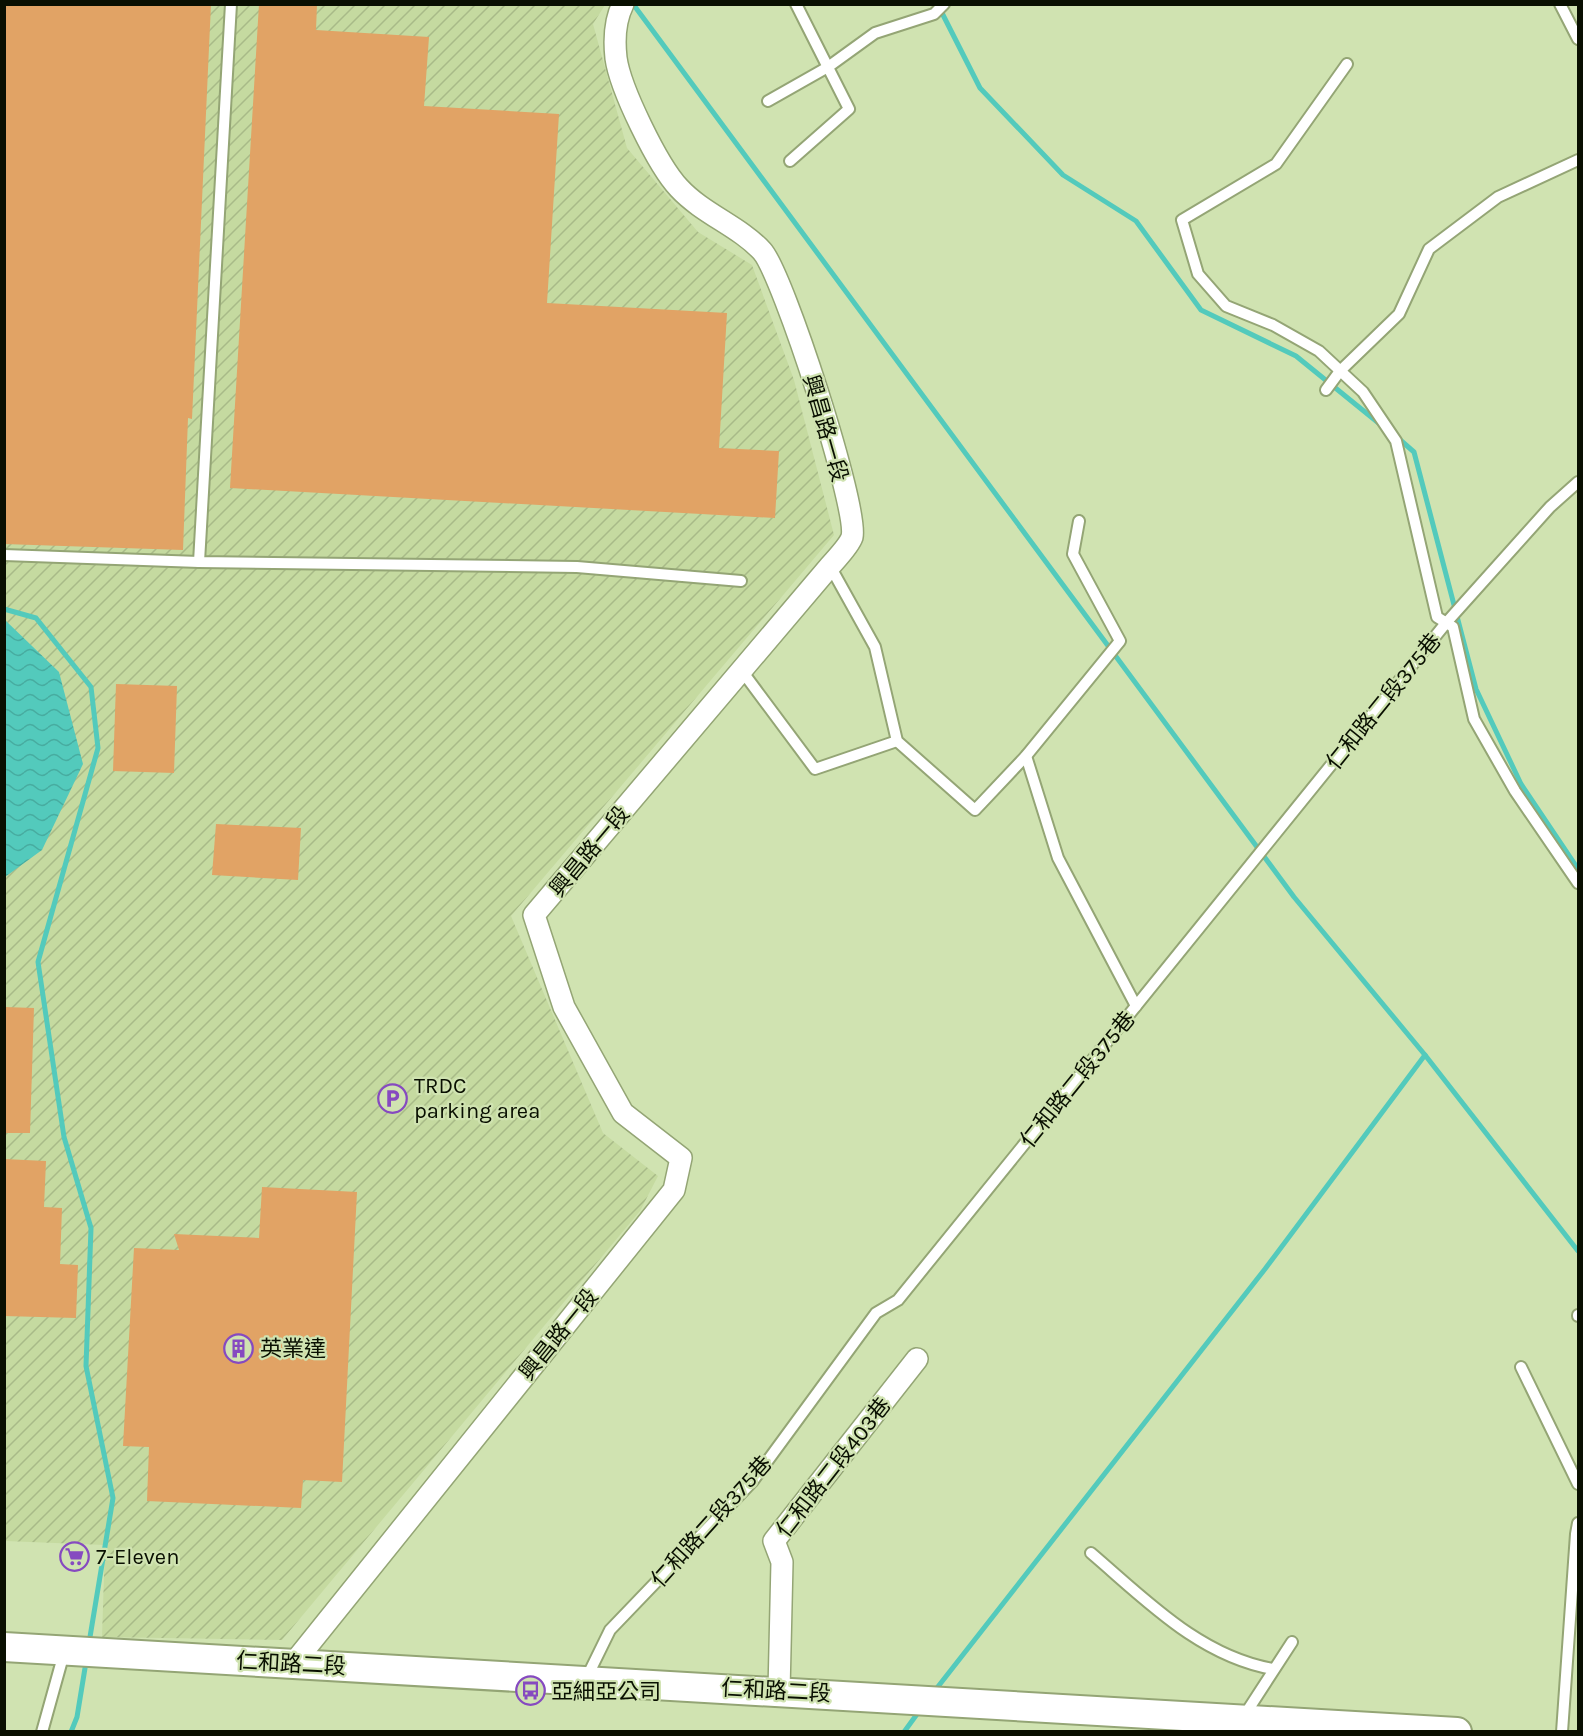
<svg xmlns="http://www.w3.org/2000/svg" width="1583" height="1736" font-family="Karla,'Noto Sans TC',sans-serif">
	<defs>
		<pattern id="industrial-furrows" width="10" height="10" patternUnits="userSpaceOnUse" patternTransform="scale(1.5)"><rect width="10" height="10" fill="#c5daa0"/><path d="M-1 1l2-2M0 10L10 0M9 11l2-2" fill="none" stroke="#a8ba88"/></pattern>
		<pattern id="water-waves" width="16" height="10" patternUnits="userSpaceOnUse" patternTransform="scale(1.5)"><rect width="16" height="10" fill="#53cabc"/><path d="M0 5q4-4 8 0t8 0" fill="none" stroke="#47aca0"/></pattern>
	</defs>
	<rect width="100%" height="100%" fill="#d0e3b1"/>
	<path fill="url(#industrial-furrows)" d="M5 5H605L593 24 627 148 698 232 752 265 794 380 834 535 511 916 603 1133 658 1176 640 1211 282 1640 102 1637 105 1545 5 1541Z"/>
	<path fill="url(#water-waves)" d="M5 620 59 672 83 764 42 850 5 877Z"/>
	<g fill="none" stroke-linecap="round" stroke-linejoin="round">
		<g stroke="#53cabc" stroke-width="5">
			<path d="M633 4 1294 897 1425 1055 1578 1251"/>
			<path d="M940 9 980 88 1063 175 1136 221 1201 310 1296 356 1381 425"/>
			<path d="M1398 438 1414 452 1476 689 1521 784 1578 869"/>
			<path d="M4 609 36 618 91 687 98 748 38 962 64 1137 91 1228 86 1366 113 1498 89 1643"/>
			<path d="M933 1693 1265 1269 1425 1055"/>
			<path d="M71 1732 77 1717 86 1662"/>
			<path d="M904 1732 920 1710"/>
		</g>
	</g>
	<g fill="#e1a365">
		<path d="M4 4H211L192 419 188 418 183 550 4 544Z"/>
		<path d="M259 4H317L316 30 429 37 424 106 559 114 547 303 727 313 719 448 779 451 775 518 230 488Z"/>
		<path d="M116 684 177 686 174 773 113 771Z"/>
		<path d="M216 824 301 828 298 880 212 875Z"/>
		<path d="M4 1007 34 1008 30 1133H4Z"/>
		<path d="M4 1159 46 1161 44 1207 62 1208 60 1264 78 1265 76 1318 4 1316Z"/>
		<path d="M262 1187 357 1192 342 1482 303 1480 301 1508 147 1501 149 1447 123 1446 134 1248 179 1250 174 1234 259 1238Z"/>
	</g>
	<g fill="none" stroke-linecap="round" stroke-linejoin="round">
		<defs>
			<g id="lane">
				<path d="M1560 4 1578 39"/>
				<path d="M1347 64 1276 164 1182 220 1198 274 1226 306 1273 325 1319 351 1363 392 1396 441 1437 617 1453 627 1474 719 1515 791 1578 883"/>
				<path d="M768 101 828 67 875 33 934 14 944 4"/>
				<path d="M790 161 849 109 796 4"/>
				<path d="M1326 390 1340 371 1399 314 1429 249 1498 197 1578 160"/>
				<path d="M4 555 199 562 577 567 741 581"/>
				<path d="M199 562 231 4"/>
				<path d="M830 566 875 647 897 741 975 810 1026 756 1120 641 1073 554 1079 521"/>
				<path d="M742 671 815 769 897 741"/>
				<path d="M1026 756 1058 858 1136 1006"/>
				<path d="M1578 1315V1316"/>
				<path d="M1521 1367 1578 1484"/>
				<path d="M1091 1553C1145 1599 1199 1656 1273 1669"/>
				<path d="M586 1679 610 1630 752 1482 876 1313 898 1300 1446 623 1550 507 1578 482"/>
				<path d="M1244 1716 1292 1642"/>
				<path d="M42 1732 64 1653"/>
				<path d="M1562 1732 1576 1534 1578 1523"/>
			</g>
			<g id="street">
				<path d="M293 1664 674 1190 681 1158 623 1113 564 1007 534 915 830 566C836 559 849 546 852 537 859 509 783 274 762 251 739 226 703 214 679 188 658 166 620 88 616 58 614 40 615 20 623 4"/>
				<path d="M779 1691 782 1562 774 1541 917 1359"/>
			</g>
			<path id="secondary" d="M4 1647 1457 1732"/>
		</defs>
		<use href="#lane" stroke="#94a575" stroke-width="14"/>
		<use href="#street" stroke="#94a575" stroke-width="24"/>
		<use href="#secondary" stroke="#94a575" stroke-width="32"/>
		<use href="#lane" stroke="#fff" stroke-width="10"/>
		<use href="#street" stroke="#fff" stroke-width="21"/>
		<use href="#secondary" stroke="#fff" stroke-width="28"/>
	</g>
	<defs>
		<symbol id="parking-ring" viewBox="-11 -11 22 22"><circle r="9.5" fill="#d0e3b1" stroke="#864ac0" stroke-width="1.5"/><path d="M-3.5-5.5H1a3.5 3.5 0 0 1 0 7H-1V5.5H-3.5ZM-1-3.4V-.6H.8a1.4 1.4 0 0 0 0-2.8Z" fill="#864ac0"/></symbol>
		<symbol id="building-ring" viewBox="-11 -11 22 22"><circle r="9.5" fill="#d0e3b1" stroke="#864ac0" stroke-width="1.5"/><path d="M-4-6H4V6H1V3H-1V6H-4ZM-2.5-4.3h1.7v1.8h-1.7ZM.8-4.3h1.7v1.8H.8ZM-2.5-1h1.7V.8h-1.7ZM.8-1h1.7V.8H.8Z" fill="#864ac0"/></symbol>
		<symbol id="supermarket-ring" viewBox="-11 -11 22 22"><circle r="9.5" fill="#d0e3b1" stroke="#864ac0" stroke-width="1.5"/><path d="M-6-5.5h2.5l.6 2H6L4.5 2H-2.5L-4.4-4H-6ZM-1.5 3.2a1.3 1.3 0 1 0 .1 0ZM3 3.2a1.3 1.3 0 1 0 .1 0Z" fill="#864ac0"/></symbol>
		<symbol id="bus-ring" viewBox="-11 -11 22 22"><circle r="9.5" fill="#d0e3b1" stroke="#864ac0" stroke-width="1.5"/><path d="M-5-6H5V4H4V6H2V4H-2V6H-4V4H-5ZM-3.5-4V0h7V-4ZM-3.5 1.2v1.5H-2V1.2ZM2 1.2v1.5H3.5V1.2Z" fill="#864ac0"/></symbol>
	</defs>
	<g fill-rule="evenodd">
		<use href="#parking-ring" x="376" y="1082" width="33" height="33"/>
		<use href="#building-ring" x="222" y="1332" width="33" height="33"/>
		<use href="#supermarket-ring" x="58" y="1540" width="33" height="33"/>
		<use href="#bus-ring" x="514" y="1674" width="33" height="33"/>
	</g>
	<g text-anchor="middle" stroke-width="4.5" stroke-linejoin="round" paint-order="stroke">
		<g font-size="22" fill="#090f01" stroke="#d0e3b1">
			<text transform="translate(826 428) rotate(74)" y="8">興昌路一段</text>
			<text transform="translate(1383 701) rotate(-51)" y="8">仁和路二段375巷</text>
			<text transform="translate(589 851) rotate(-50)" y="8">興昌路一段</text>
			<text transform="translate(1077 1079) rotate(-51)" y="8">仁和路二段375巷</text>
			<text transform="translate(558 1334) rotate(-51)" y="8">興昌路一段</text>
			<text transform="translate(833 1467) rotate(-52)" y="8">仁和路二段403巷</text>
			<text transform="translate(711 1521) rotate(-48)" y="8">仁和路二段375巷</text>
			<text transform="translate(291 1663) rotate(3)" y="8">仁和路二段</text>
			<text transform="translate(776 1690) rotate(3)" y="8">仁和路二段</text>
		</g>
		<g font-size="22" fill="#090f01" stroke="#d0e3b1" text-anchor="start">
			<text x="414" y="1093">TRDC<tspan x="414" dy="25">parking area</tspan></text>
			<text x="260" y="1356">英業達</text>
			<text x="96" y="1564">7-Eleven</text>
			<text x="551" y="1699">亞細亞公司</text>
		</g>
	</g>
	<rect width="1583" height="1736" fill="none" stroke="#090f01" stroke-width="12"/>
</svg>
